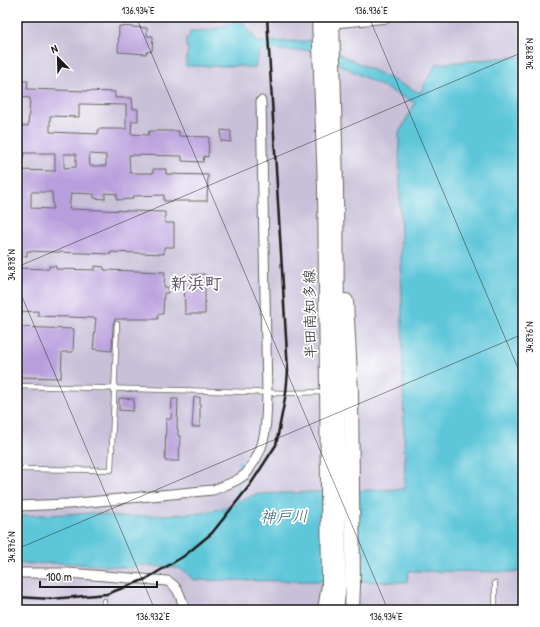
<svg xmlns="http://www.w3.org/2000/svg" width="540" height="627" font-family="'Patrick Hand','Klee One',sans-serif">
	<rect width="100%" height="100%" fill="#fff"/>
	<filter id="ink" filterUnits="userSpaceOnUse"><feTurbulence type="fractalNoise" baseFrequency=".025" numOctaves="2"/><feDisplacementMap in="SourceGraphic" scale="8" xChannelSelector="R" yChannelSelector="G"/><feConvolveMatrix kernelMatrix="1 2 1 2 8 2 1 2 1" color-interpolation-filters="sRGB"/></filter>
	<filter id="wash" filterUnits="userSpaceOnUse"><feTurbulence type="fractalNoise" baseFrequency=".012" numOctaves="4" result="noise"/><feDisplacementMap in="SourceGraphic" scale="16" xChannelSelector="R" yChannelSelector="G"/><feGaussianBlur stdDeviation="0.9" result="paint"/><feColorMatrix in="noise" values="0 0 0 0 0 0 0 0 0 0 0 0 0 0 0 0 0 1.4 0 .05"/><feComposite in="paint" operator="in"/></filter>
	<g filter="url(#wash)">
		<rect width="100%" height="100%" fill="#f5efde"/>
		<g fill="#c8bfd8">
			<path d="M17 17H523V56L436 64 399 133 405 489 256 494 231 506 201 513 122 517 92 513 17 516Z"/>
			<path d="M69 563 130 568 140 565 178 568 186 572 193 580 407 582 409 571 523 572V610H17V564Z"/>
		</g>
		<path fill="#5dc6d9" stroke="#3c717a" d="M240 18 258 42 313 41 420 93 436 64 523 56V572L409 571 407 582 193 580 186 572 178 568 140 565 131 568 69 563 17 564V516L92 513 122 517 201 513 231 506 256 494 405 489 399 133 415 103 311 50 295 51 266 49 259 52 255 68 238 66H186L188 47H186V38H189L190 31C209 31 223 29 240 18Z"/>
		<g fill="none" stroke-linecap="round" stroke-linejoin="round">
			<g stroke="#5dc6d9" stroke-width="2.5">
				<path d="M239 476V461"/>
				<path d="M238 504V481"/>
			</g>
		</g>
		<g id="blocks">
			<g fill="#b89edc" fill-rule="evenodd">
				<path d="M119 26 147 28V36H153L152 51 146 52V54L118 52Z"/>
				<path d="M17 81H28L27 89 115 92V98H132L133 109H138V121H132L131 134 148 135 149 131H179V136L209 137 208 157 204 156 203 162 182 161V156L129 155 130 173H153V169H166V174L208 175 207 201H164V195L133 196 132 199 117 200V194L105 193V199L94 198V194L71 193 69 209 165 212V223H174V247H164V254L111 252V254L27 251V256H18L17 170 55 171V153H24L23 158H17V126H28L30 98 17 97ZM79 104 126 105V129H98V134L50 132V116L79 117ZM64 154H76V167L64 168ZM89 154 106 155V166H90ZM31 192H52L53 209 31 208Z"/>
				<path d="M221 130 231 131V142L221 141Z"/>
				<path d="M49 266H56V269L95 270V266L104 267V270L165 272 164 287H168V293H164L163 314H158V319H115L113 324 112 351 93 349 96 318 38 316V311L17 312V268L49 269Z"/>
				<path d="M205 274V314H185L184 275Z"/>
				<path d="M17 327 74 329 73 352H62L61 378 17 377Z"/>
				<path d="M194 397H200V427H192Z"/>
				<path d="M119 398 134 399 133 411 119 410Z"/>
				<path d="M172 399H178L177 429H178V436H180L179 461H165L166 419H171Z"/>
			</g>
		</g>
	</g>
	<g filter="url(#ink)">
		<use href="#blocks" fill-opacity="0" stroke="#686660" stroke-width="1"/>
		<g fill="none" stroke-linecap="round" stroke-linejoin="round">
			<defs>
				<g id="service">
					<path d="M17 386 286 393 325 392"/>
					<path d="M17 469 111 470 117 324"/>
					<path d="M104 601V610"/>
					<path d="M495 610V583"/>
				</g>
				<g id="minor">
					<path d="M17 506 68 504 213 490C223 486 234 483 243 476 247 474 249 470 251 466 268 444 266 419 267 392L261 101"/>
					<path d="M17 573H68L167 581C179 586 181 599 185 610"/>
				</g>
				<path id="tertiary" d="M324 23 387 17"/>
				<g id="primary">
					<path d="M319 17 325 188 329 585 325 610"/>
					<path d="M332 17 336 189 339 585 336 610"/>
					<path d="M346 301 351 393 353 585 352 610"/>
				</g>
			</defs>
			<use href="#service" stroke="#686660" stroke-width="6"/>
			<use href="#minor" stroke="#686660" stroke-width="11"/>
			<use href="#tertiary" stroke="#686660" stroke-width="13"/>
			<use href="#primary" stroke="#686660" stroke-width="16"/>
			<use href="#service" stroke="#fff" stroke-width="4.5"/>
			<use href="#minor" stroke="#fff" stroke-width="9"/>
			<use href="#tertiary" stroke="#fff" stroke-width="11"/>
			<use href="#primary" stroke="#fff" stroke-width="14"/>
			<path stroke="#1c1c1c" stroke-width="2.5" d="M17 597 51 599 107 594 146 579 184 556 212 533 250 485 276 445 286 393 288 371 267 17"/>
		</g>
	</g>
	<path fill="none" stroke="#1c1c1c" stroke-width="1" stroke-opacity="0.45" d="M136 17 388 610M369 17 523 380M17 267 523 52M17 285 155 610M17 549 523 334"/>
	<g text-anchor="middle" stroke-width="3.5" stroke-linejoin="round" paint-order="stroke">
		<g font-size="15" fill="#1c1c1c" stroke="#fff">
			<text transform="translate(310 314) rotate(-91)" y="5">半田南知多線</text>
		</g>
		<g font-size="16" font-style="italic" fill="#366068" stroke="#fff">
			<text transform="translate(284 516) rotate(-1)" y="6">神戸川</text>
		</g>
		<g font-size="17" font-weight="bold" fill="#534a5f" stroke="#fff">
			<text x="196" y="289">新浜町</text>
		</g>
	</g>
	<rect width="540" height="627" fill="none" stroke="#fff" stroke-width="44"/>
	<g transform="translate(58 58) rotate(337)" stroke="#ffffff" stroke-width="3" paint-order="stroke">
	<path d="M0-3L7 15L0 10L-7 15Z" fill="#1c1c1c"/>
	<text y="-6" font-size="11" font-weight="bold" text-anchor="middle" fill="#1c1c1c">N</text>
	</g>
	<path d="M40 581v6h117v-6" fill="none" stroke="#1c1c1c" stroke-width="2"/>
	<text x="46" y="581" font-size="12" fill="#1c1c1c" stroke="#ffffff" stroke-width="3" paint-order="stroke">100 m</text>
	<rect x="22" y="22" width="496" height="583" fill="none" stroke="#1c1c1c" stroke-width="1.5"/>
	<g font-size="10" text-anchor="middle" fill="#1c1c1c">
		<text x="138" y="14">136.934°E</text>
		<text x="371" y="14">136.936°E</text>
		<text transform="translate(529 54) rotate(-90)" y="4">34.878°N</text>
		<text transform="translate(11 265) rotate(-90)" y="4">34.878°N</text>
		<text transform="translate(529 337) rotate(-90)" y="4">34.876°N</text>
		<text transform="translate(11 547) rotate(-90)" y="4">34.876°N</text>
		<text x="153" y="620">136.932°E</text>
		<text x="386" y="620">136.934°E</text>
	</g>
</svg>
